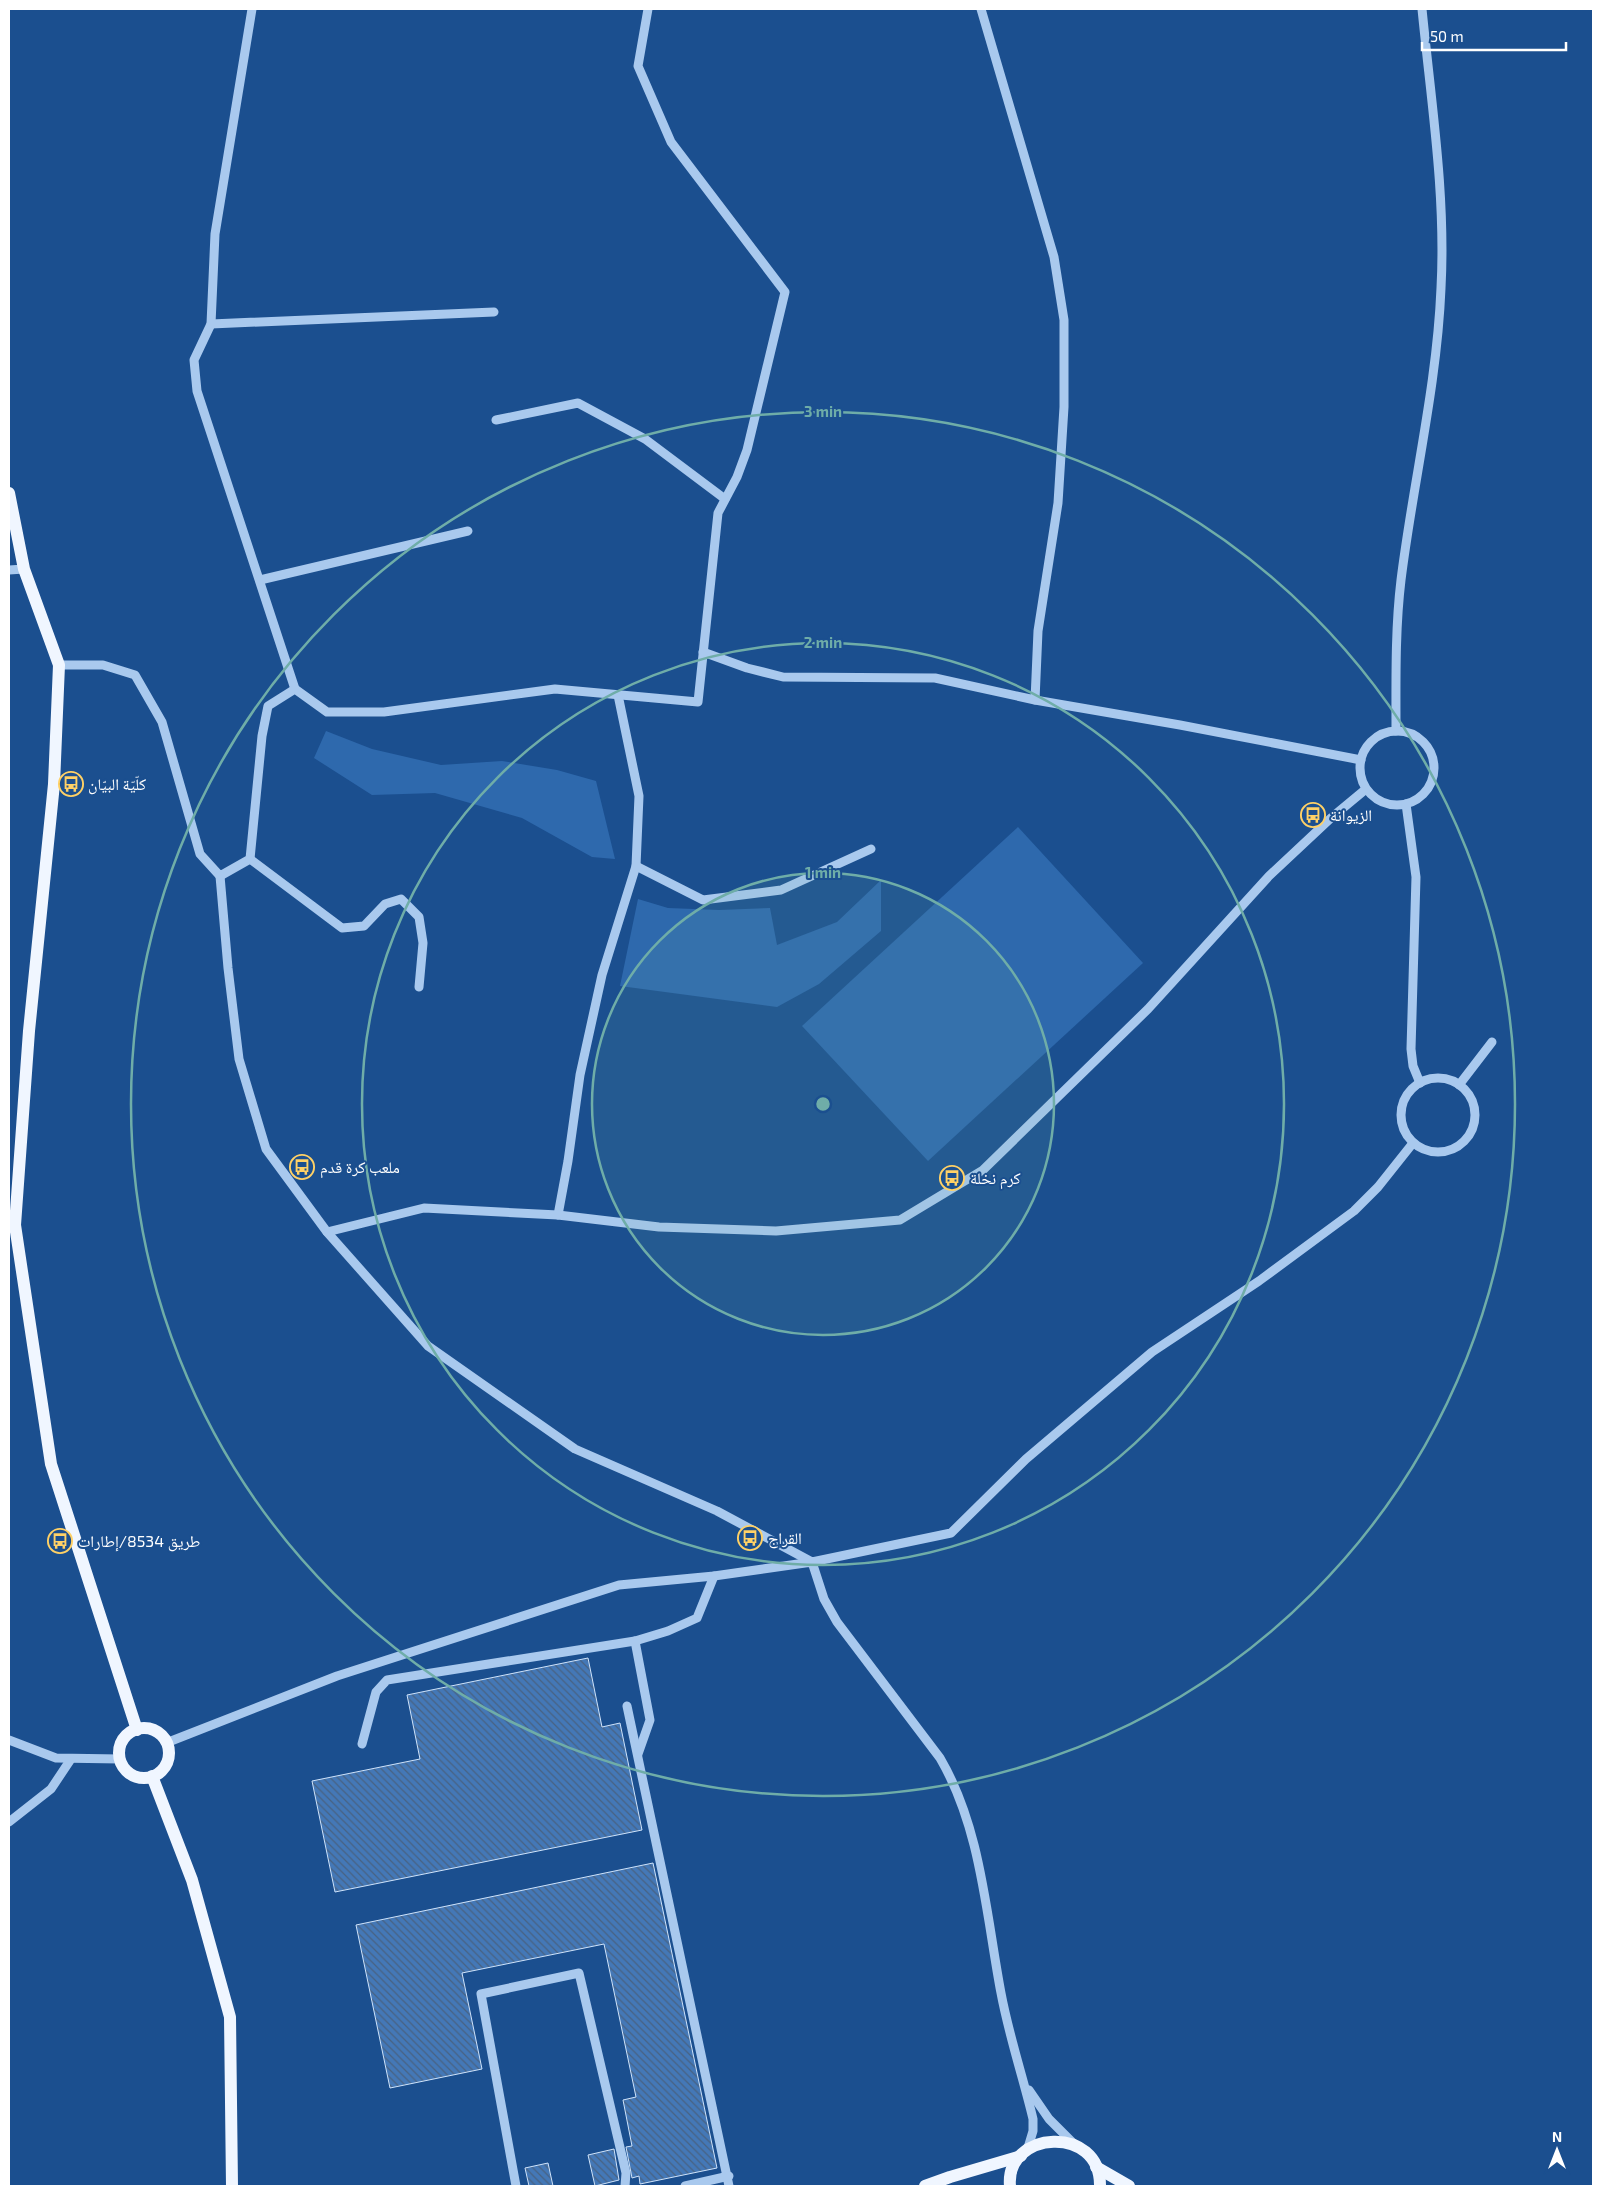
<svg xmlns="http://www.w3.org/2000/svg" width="1602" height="2195" font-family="'Exo 2','Noto Naskh Arabic',sans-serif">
	<defs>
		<pattern id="building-back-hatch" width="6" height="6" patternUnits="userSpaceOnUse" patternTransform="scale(1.25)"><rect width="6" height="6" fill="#4478b7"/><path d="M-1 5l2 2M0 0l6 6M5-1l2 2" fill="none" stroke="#486282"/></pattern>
	</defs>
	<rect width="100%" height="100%" fill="#1b4f8f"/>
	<g fill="#2e69ad">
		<path d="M326 731 372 749 441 765 502 761 557 770 596 781 615 859 592 857 522 818 435 793 372 795 314 758Z"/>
		<path d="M1018 827 1143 963 928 1161 802 1026Z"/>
		<path d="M881 880V931L819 984 777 1007 620 986 638 899 668 908 719 910 770 908 777 945 837 922Z"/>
	</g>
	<g fill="url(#building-back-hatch)" stroke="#cfe3fa">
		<path d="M588 1658 602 1727 620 1723 642 1830 335 1892 312 1781 420 1759 407 1695Z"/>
		<path d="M653 1863 717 2168 640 2184 639 2176 632 2178 626 2147 632 2146 623 2100 636 2097 604 1944 462 1973 482 2069 390 2088 356 1925Z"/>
		<path d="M614 2149 619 2180 595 2186 588 2155Z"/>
		<path d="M548 2163 553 2186H529L525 2168Z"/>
	</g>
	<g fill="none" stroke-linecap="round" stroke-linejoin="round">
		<g stroke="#a9c9ee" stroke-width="9">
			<path d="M252 9 215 234 211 324 194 360 197 391 295 689"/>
			<path d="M981 9 1054 257 1064 320V407L1058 503 1038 631 1035 700"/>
			<path d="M211 324 494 312"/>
			<path d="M496 420 578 403 645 439 725 499"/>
			<path d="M9 570 24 569"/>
			<path d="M260 580 468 531"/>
			<path d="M703 652 747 668 783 677 935 678 1035 700 1180 725 1361 760"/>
			<path d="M59 665H103L135 675 162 722 200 854 220 876 250 859 262 736 268 706 295 689 327 712H384L555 689 698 702 718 513 737 477 747 450 785 292 671 142 638 66 648 9"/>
			<circle cx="1397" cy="768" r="37"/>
			<path d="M1396 731C1396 681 1395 630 1401 580 1413 483 1437 386 1441 288 1446 195 1431 101 1422 9"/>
			<path d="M1406 804 1416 877 1411 1049 1413 1066 1420 1083"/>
			<path d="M250 859 342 928 364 926 385 904 401 899 419 917 423 943 419 987"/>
			<path d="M636 866 703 900 781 890 871 849"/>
			<path d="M220 876 228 968 239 1059 266 1149 327 1232 428 1346 575 1449 717 1511 812 1562 951 1533 1026 1459 1152 1352 1259 1281 1354 1211 1378 1187 1413 1143"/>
			<circle cx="1438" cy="1115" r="37"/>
			<path d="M1459 1085 1492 1042"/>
			<path d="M558 1215 568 1161 580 1075 602 975 636 866 639 796 618 695"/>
			<path d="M327 1232 424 1208 558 1215 659 1227 776 1231 900 1220 983 1170 1148 1009 1269 876 1331 818 1366 789"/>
			<path d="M635 1641 650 1720 638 1754"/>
			<path d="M627 1706 729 2186"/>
			<path d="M9 1740 56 1758 120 1759"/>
			<path d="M166 1743 337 1676 619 1585 714 1576 812 1562 824 1599 837 1622 940 1758C981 1828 986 1914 1001 1993 1009 2036 1023 2077 1033 2119V2131L1027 2151"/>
			<path d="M362 1744 376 1692 387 1680 635 1641 668 1631 697 1618 714 1576"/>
			<path d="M9 1822 51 1789 71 1759"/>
			<path d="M1029 2090 1049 2119 1075 2145"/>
			<path d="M516 2186 481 1994 579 1973 626 2173 625 2186"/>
			<path d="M685 2186 729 2176"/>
		</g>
		<g stroke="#f0f6ff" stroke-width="12">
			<path d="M9 493 24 569 59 665 54 784 29 1031 15 1225 51 1464 137 1730"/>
			<circle cx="144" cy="1753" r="25"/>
			<path d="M152 1776 192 1880 230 2017 232 2186"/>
			<path d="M1096 2167 1129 2186"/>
			<path d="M925 2186 950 2177 1021 2156"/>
			<path d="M1010 2186C1005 2130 1101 2124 1100 2186"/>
		</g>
	</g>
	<circle cx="823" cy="1104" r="231" fill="#6fada8" fill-opacity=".12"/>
	<g fill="none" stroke="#6fada8" stroke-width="2.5">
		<circle cx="823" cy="1104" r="231"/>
		<circle cx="823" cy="1104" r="461"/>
		<circle cx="823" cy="1104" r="692"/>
	</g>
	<defs>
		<symbol id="bus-ring" viewBox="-11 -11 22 22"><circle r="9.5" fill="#1b4f8f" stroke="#ffd166" stroke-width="1.5"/><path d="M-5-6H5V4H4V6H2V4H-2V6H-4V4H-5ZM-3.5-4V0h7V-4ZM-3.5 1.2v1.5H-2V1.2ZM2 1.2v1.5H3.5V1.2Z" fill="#ffd166"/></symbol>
	</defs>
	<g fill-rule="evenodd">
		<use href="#bus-ring" x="57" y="770" width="28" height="28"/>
		<use href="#bus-ring" x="1299" y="801" width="28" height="28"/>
		<use href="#bus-ring" x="288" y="1153" width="28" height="28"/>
		<use href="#bus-ring" x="938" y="1164" width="28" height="28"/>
		<use href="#bus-ring" x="736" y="1524" width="28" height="28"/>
		<use href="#bus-ring" x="46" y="1527" width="28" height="28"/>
	</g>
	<g text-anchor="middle" stroke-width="4" stroke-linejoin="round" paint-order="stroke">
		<g font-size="16" fill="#fff" stroke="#1b4f8f" text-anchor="start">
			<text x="88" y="790">كلّيّة البيّان</text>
			<text x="1330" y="821">الزيوانة</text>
			<text x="320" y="1173">ملعب كرة قدم</text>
			<text x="970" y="1184">كرم نخلة</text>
			<text x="768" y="1544">القراج</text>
			<text x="78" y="1547">طريق 8534/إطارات</text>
		</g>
	</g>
	<circle cx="823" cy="1104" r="8" fill="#6fada8" stroke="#1b4f8f" stroke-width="2.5"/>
	<g font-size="15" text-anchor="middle" font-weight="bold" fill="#6fada8" stroke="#1b4f8f" stroke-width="4" stroke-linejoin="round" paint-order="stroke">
		<text x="823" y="417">3 min</text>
		<text x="823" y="648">2 min</text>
		<text x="823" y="878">1 min</text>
	</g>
	<rect width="1602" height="2195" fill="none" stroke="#ffffff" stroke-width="20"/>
	<g transform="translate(1557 2150)" stroke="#1b4f8f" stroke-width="4" paint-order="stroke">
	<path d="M0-4L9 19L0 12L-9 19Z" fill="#ffffff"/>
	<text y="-8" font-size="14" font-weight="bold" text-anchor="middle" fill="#ffffff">N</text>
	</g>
	<path d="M1422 42v8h144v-8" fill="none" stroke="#ffffff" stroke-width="2.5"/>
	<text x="1430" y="42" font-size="15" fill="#ffffff" stroke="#1b4f8f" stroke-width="4" paint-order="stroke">50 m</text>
</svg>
